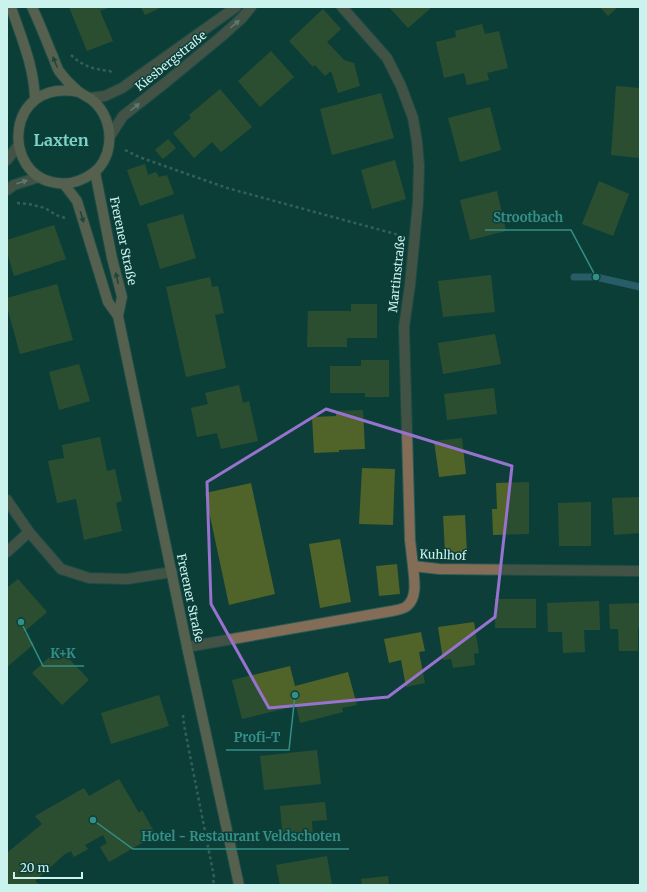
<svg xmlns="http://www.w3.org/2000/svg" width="647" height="892" font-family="Merriweather,serif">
	<rect width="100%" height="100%" fill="#0d3e39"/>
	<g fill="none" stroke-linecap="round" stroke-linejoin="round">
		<path stroke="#4b83a1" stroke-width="7" d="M574 277H596L640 287"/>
	</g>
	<g fill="#506329">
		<path d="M69 7H111L100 11 113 41 87 51Z"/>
		<path d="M141 7H162L145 15Z"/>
		<path d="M389 7H432L408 28Z"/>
		<path d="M600 7H618L608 16Z"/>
		<path d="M323 9 341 29 327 42 344 60 354 63 360 86 338 93 331 71 325 76 315 65 313 67 289 41Z"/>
		<path d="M482 24 485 34 499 31 508 68 487 73 489 80 467 85 464 73 444 78 436 42 456 37 455 31Z"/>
		<path d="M271 51 294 77 260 107 238 81Z"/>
		<path d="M616 86 640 88V158L611 155Z"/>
		<path d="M220 89 252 127 221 152 212 142 194 158 173 133 191 118 189 115Z"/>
		<path d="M381 93 394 138 332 155 320 109Z"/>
		<path d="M490 107 501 150 460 162 448 118Z"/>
		<path d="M168 139 176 148 163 159 155 150Z"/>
		<path d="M395 160 406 199 372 209 361 170Z"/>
		<path d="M145 164 148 175 156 172 159 177 167 175 174 194 140 206 127 170Z"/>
		<path d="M599 181 629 194 613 236 582 224Z"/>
		<path d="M497 191 506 231 470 240 460 200Z"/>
		<path d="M183 214 196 258 160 269 147 224Z"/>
		<path d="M54 225 66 259 14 276 7 252V240Z"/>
		<path d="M491 275 495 312 443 317 438 281Z"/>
		<path d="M210 277 212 287 218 286 224 313 215 315 226 368 186 377 166 287Z"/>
		<path d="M57 284 73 340 20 354 7 307V298Z"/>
		<path d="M351 304H377V338H347V347H307L308 311H351Z"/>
		<path d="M495 334 501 364 443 374 438 343Z"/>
		<path d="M361 360H389V397H365V393H330V366H361Z"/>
		<path d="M79 364 90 401 59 410 49 372Z"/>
		<path d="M239 385 243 403 249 401 258 441 221 449 217 433 197 437 191 408 208 404 205 393Z"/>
		<path d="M494 388 497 414 447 420 444 394Z"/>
		<path d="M363 410 365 449 339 450V452L314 453 312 417 336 416V411Z"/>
		<path d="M100 437 107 471 115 469 122 501 116 503 122 531 84 540 76 499 57 503 48 461 64 458 62 445Z"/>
		<path d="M462 438 466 474 439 477 434 441Z"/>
		<path d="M362 468 395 469 393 525 359 524Z"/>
		<path d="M529 482V534L493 535 492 509H497L496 483Z"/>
		<path d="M251 483 275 594 229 605 205 493Z"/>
		<path d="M640 497V533L614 535 612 498Z"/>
		<path d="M591 502V546H559L558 503Z"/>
		<path d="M465 515 467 552 445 553 443 516Z"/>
		<path d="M340 539 351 602 320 608 309 544Z"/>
		<path d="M397 564 400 594 379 596 376 566Z"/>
		<path d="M18 579 47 612 24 632 34 644 7 667V588Z"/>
		<rect x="495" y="599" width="41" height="29"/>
		<path d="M599 601 600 630H584L585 652 563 653 562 632H548L547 603Z"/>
		<path d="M640 603V628H638V651H619L618 629H610L609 604Z"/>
		<path d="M474 622 479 653 474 654 475 665 453 668 451 659 443 660 438 627Z"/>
		<path d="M421 632 425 651 419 652 425 683 406 687 401 660 389 663 384 639Z"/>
		<path d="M59 648 89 680 62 705 32 673Z"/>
		<path d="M290 666 295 686 348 672 357 705 342 708 343 712 300 723 296 706 242 719 232 680Z"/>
		<path d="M159 695 169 726 111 744 101 713Z"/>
		<path d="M317 750 321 784 264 790 260 756Z"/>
		<path d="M119 779 139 813 142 810 156 835 109 862 100 847 107 843 103 835 85 845 88 849 74 857 71 851 65 854 35 881 40 885H7V853L42 824 35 816 84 788 89 796Z"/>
		<path d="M325 802 327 820 312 821 313 838 283 840 280 806Z"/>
		<path d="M327 856 332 885H280L276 865Z"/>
		<path d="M388 876 389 885H362L361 879Z"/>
	</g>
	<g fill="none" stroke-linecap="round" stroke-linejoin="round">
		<defs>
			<path id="service" d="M7 552 29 532"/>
			<g id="minor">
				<path d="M342 7 387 58 401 86 413 118 417 142 419 166 418 202 410 285 404 327 410 540 413 566"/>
				<path d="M7 500 29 532 61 569 89 578 127 579 172 572"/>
				<path d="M187 647 392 611C397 610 404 609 407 606 418 597 414 578 413 566L439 569 640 571"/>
			</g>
			<g id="tertiary">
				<path d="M89 98 105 96 122 88 236 7"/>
				<path d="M110 136 123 116 165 83 222 36 242 18 251 7"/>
				<path d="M7 160 17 147"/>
				<path d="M7 190 14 185 39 177"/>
			</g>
			<g id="secondary">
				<path d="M11 7C21 37 34 66 35 99"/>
				<path d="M32 7C39 22 45 37 51 52 54 58 56 66 59 71 64 78 72 86 78 91 82 95 87 96 91 99 105 110 111 127 109 144 108 155 102 167 93 173 82 181 71 185 57 183 0 176 5 77 79 92"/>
				<path d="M95 172 112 258 122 297 118 316 187 647 239 885"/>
				<path d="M64 184 77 201 108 302 118 316"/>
			</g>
		</defs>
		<use href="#service" stroke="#2b5b56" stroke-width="12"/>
		<use href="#minor" stroke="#2b5b56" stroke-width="12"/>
		<use href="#tertiary" stroke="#2b5b56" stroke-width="12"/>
		<use href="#secondary" stroke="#2b5b56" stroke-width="12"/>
		<g stroke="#5c8a84" stroke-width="2.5" stroke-dasharray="3 3" stroke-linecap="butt">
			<path d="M71 55C84 67 93 69 110 71L113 75"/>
			<path d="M125 150 139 157 227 188 399 235"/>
			<path d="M17 203 29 204 45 208 56 215 65 218"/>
			<path d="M183 715 184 725 214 877 213 885"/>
		</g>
		<use href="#service" stroke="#846d57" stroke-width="10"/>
		<use href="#minor" stroke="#846d57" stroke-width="10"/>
		<use href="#tertiary" stroke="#846d57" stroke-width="10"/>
		<use href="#secondary" stroke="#af8b68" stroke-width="10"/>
	</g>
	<defs><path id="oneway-solid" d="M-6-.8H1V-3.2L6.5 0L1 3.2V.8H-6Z"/></defs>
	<g fill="#b2c4b8">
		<use href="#oneway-solid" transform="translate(235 24) rotate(-41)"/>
		<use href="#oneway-solid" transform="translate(135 107) rotate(-38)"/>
		<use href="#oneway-solid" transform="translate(22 182) rotate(-17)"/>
	</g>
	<g fill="#365145">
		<use href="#oneway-solid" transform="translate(55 62) rotate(-112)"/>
		<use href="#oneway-solid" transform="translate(82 217) rotate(74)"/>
		<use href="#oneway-solid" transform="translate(117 278) rotate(-103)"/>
	</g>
	<path d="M0 0H647V892H0ZM326 409 512 466 495 617 388 697 269 708 211 604 207 482Z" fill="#0d3e39" fill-opacity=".55" fill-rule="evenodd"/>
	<path fill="none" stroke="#9772cf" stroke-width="3" stroke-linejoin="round" d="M326 409 512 466 495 617 388 697 269 708 211 604 207 482Z"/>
	<g text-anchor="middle" stroke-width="3" stroke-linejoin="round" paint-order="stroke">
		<g font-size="12" fill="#caf3ed" stroke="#0d3e39">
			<text transform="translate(171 61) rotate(-39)" y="4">Kiesbergstraße</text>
			<text transform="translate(123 241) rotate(78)" y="4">Frerener Straße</text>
			<text transform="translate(397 274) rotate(-84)" y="4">Martinstraße</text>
			<text transform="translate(443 555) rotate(2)" y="4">Kuhlhof</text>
			<text transform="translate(190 598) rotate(78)" y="4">Frerener Straße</text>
		</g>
		<g font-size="16" font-weight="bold" fill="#7dd3c8" stroke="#0d3e39">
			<text x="61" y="146">Laxten</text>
		</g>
	</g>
	<path fill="none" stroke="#348f87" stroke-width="1.5" d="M596 277L571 230H485M21 622L43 666H84M295 695L289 750H226M93 820L133 849H349"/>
	<g fill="#348f87" stroke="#0d3e39" stroke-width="1.5">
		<circle cx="596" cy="277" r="4"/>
		<circle cx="21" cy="622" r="4"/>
		<circle cx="295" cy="695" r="4"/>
		<circle cx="93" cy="820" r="4"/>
	</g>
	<g font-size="13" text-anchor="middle" font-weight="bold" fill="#348f87" stroke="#0d3e39" stroke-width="3" stroke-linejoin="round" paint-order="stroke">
		<text x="528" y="222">Strootbach</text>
		<text x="63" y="658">K+K</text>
		<text x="257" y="742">Profi-T</text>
		<text x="241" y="841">Hotel - Restaurant Veldschoten</text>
	</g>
	<rect width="647" height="892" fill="none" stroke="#caf3ed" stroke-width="16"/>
	<path d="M14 872v6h68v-6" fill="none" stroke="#caf3ed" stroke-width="2"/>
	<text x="20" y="872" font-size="12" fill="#caf3ed" stroke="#0d3e39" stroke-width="3" paint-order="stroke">20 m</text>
</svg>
